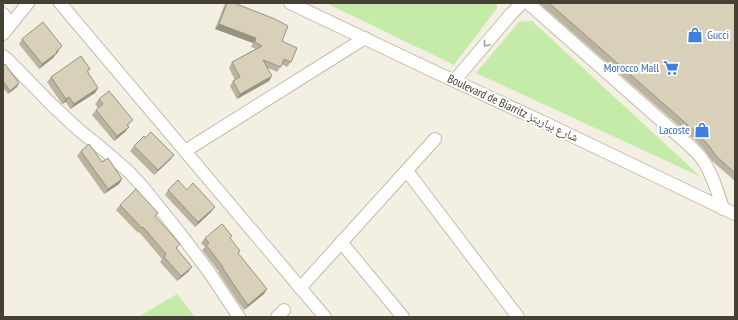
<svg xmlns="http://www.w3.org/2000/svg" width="738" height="320" font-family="'PT Sans Narrow','Noto Naskh Arabic',sans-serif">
	<rect width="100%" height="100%" fill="#f3f0e3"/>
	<g fill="#c5eba8">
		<path d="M326 3H497V8L454 65Z"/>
		<path d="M532 21 701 177 476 73 519 22Z"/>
		<path d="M177 294 195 317H138Z"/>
	</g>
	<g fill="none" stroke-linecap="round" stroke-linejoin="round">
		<defs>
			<g id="minor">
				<path d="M60 3 325 317"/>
				<path d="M290 3 431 70 543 122 735 214"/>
				<path d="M528 3 690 146C695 151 701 156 704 162 713 176 718 193 723 209"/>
				<path d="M3 14 11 23"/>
				<path d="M3 34 28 3"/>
				<path d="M3 56 6 58 53 106 80 131 99 146 113 158 129 172 142 186 182 236 209 272 239 317"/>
				<path d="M455 80 511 14 522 3"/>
				<path d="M185 151 365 38"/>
				<path d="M407 171 518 317"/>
				<path d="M341 242 403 317"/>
				<path d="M300 288 435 139"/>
				<path d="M277 317 284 310"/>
			</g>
		</defs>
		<use href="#minor" stroke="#c2bca8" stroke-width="14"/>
		<use href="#minor" stroke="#fff" stroke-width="12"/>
	</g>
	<g fill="#bbb3a0">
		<path d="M226 3H234L282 41 291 62 287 67 282 64 277 72 268 68 269 81 237 99 230 86 233 81 235 80 229 68 232 62 256 49 251 47 253 43 215 29 224 6Z"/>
		<path d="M539 3H735V181L712 161 705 151 695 140Z"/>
		<path d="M22 39 59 52 56 54 53 58 39 69 19 44Z"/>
		<path d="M3 65 17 87 8 94 3 88Z"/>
		<path d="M90 69 88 72 98 88 95 93 70 109 66 102 62 104 47 82 51 77Z"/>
		<path d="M99 99 129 125 125 132 114 141 92 115 96 110 98 108 95 104Z"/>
		<path d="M145 138 174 155 170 160 154 175 130 151 134 146Z"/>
		<path d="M81 151 102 162 122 179 119 184 104 194 77 156Z"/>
		<path d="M168 190H187L211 212 195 227 165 195Z"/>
		<path d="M120 205 155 216 177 249 192 267 188 272 177 281 160 262 162 259 139 232 138 233 116 210Z"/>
		<path d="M232 236 230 238 238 254 264 294 244 310 238 302 218 272H219L202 250 205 247 201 243 205 238Z"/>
	</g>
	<g fill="#989282">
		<path d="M219 24 256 38 253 43 215 29Z"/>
		<path d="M62 46 53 58 39 69 42 64Z"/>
		<path d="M272 76 269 81 237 99 240 94Z"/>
		<path d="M19 83 17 87 8 94 10 91Z"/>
		<path d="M98 88 95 93 70 109 74 104Z"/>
		<path d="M69 97 66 102 62 104 66 99Z"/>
		<path d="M129 127 125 132 114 141 117 136Z"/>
		<path d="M174 155 170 160 154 175 158 170Z"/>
		<path d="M122 179 119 184 104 194 108 189Z"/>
		<path d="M215 207 211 212 195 227 198 222Z"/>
		<path d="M192 267 188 272 177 281 181 276Z"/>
		<path d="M267 289 264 294 244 310 248 305Z"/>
	</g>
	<g fill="#d9d0ba" stroke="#989282">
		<path d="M227 3H234L275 19 288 26 282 41 297 48 291 62 284 59 281 67 263 60 272 76 240 94 233 81 240 77 232 62 262 46 255 42 256 38 219 24Z"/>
		<path d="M549 3H735V173L716 156 709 146 699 135Z"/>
		<path d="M43 22 62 46 56 52 57 53 42 64 22 39Z"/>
		<path d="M81 56 90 69 87 71 98 88 74 104 69 97 66 99 51 77Z"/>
		<path d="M5 64 19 83 10 91 3 81V65Z"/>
		<path d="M109 91 133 120 127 125 129 127 117 136 96 110 103 104 99 99Z"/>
		<path d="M151 132 174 155 158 170 134 146 144 136 145 138Z"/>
		<path d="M89 144 102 162 108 158 122 179 108 189 81 151Z"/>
		<path d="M178 180 187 190 193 183 215 207 198 222 168 190Z"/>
		<path d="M136 189 158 213 155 216 180 244 176 248 192 267 181 276 164 257 166 254 143 227 142 228 120 205Z"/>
		<path d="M222 224 232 236 230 238 240 251 238 253 267 289 248 305 242 297 222 267H223L206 245 209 243 205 238Z"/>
	</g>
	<defs><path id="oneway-chevron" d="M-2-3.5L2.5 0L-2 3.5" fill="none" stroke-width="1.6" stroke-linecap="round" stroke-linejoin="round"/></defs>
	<use stroke="#a2a099" href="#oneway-chevron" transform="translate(486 44) rotate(130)"/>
	<defs>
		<symbol id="shop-bare" viewBox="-9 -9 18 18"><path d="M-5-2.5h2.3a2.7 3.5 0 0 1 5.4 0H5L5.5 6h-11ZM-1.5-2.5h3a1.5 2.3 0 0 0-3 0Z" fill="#3f7fe0" stroke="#fff" stroke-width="2.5" paint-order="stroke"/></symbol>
		<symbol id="supermarket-bare" viewBox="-9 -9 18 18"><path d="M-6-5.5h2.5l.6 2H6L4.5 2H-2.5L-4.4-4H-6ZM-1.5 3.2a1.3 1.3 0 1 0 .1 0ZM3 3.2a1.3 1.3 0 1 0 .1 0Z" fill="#3f7fe0" stroke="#fff" stroke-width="2.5" paint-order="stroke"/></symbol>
	</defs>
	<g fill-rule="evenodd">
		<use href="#shop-bare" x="684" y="24" width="22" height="22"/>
		<use href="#supermarket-bare" x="660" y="57" width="22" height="22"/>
		<use href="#shop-bare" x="691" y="119" width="22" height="22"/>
	</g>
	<g text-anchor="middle" stroke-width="4" stroke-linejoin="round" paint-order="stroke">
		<g font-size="12" fill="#366cbe" stroke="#fff" text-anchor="end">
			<text x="707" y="39" text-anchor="start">Gucci</text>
			<text x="659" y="72">Morocco Mall</text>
			<text x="690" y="134">Lacoste</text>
		</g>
		<g font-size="12" fill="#454033" stroke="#fff">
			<text transform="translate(513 108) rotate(25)" y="4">Boulevard de Biarritz شارع بياريتز</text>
		</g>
	</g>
	<rect width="738" height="320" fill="none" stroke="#454033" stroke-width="8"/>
</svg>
